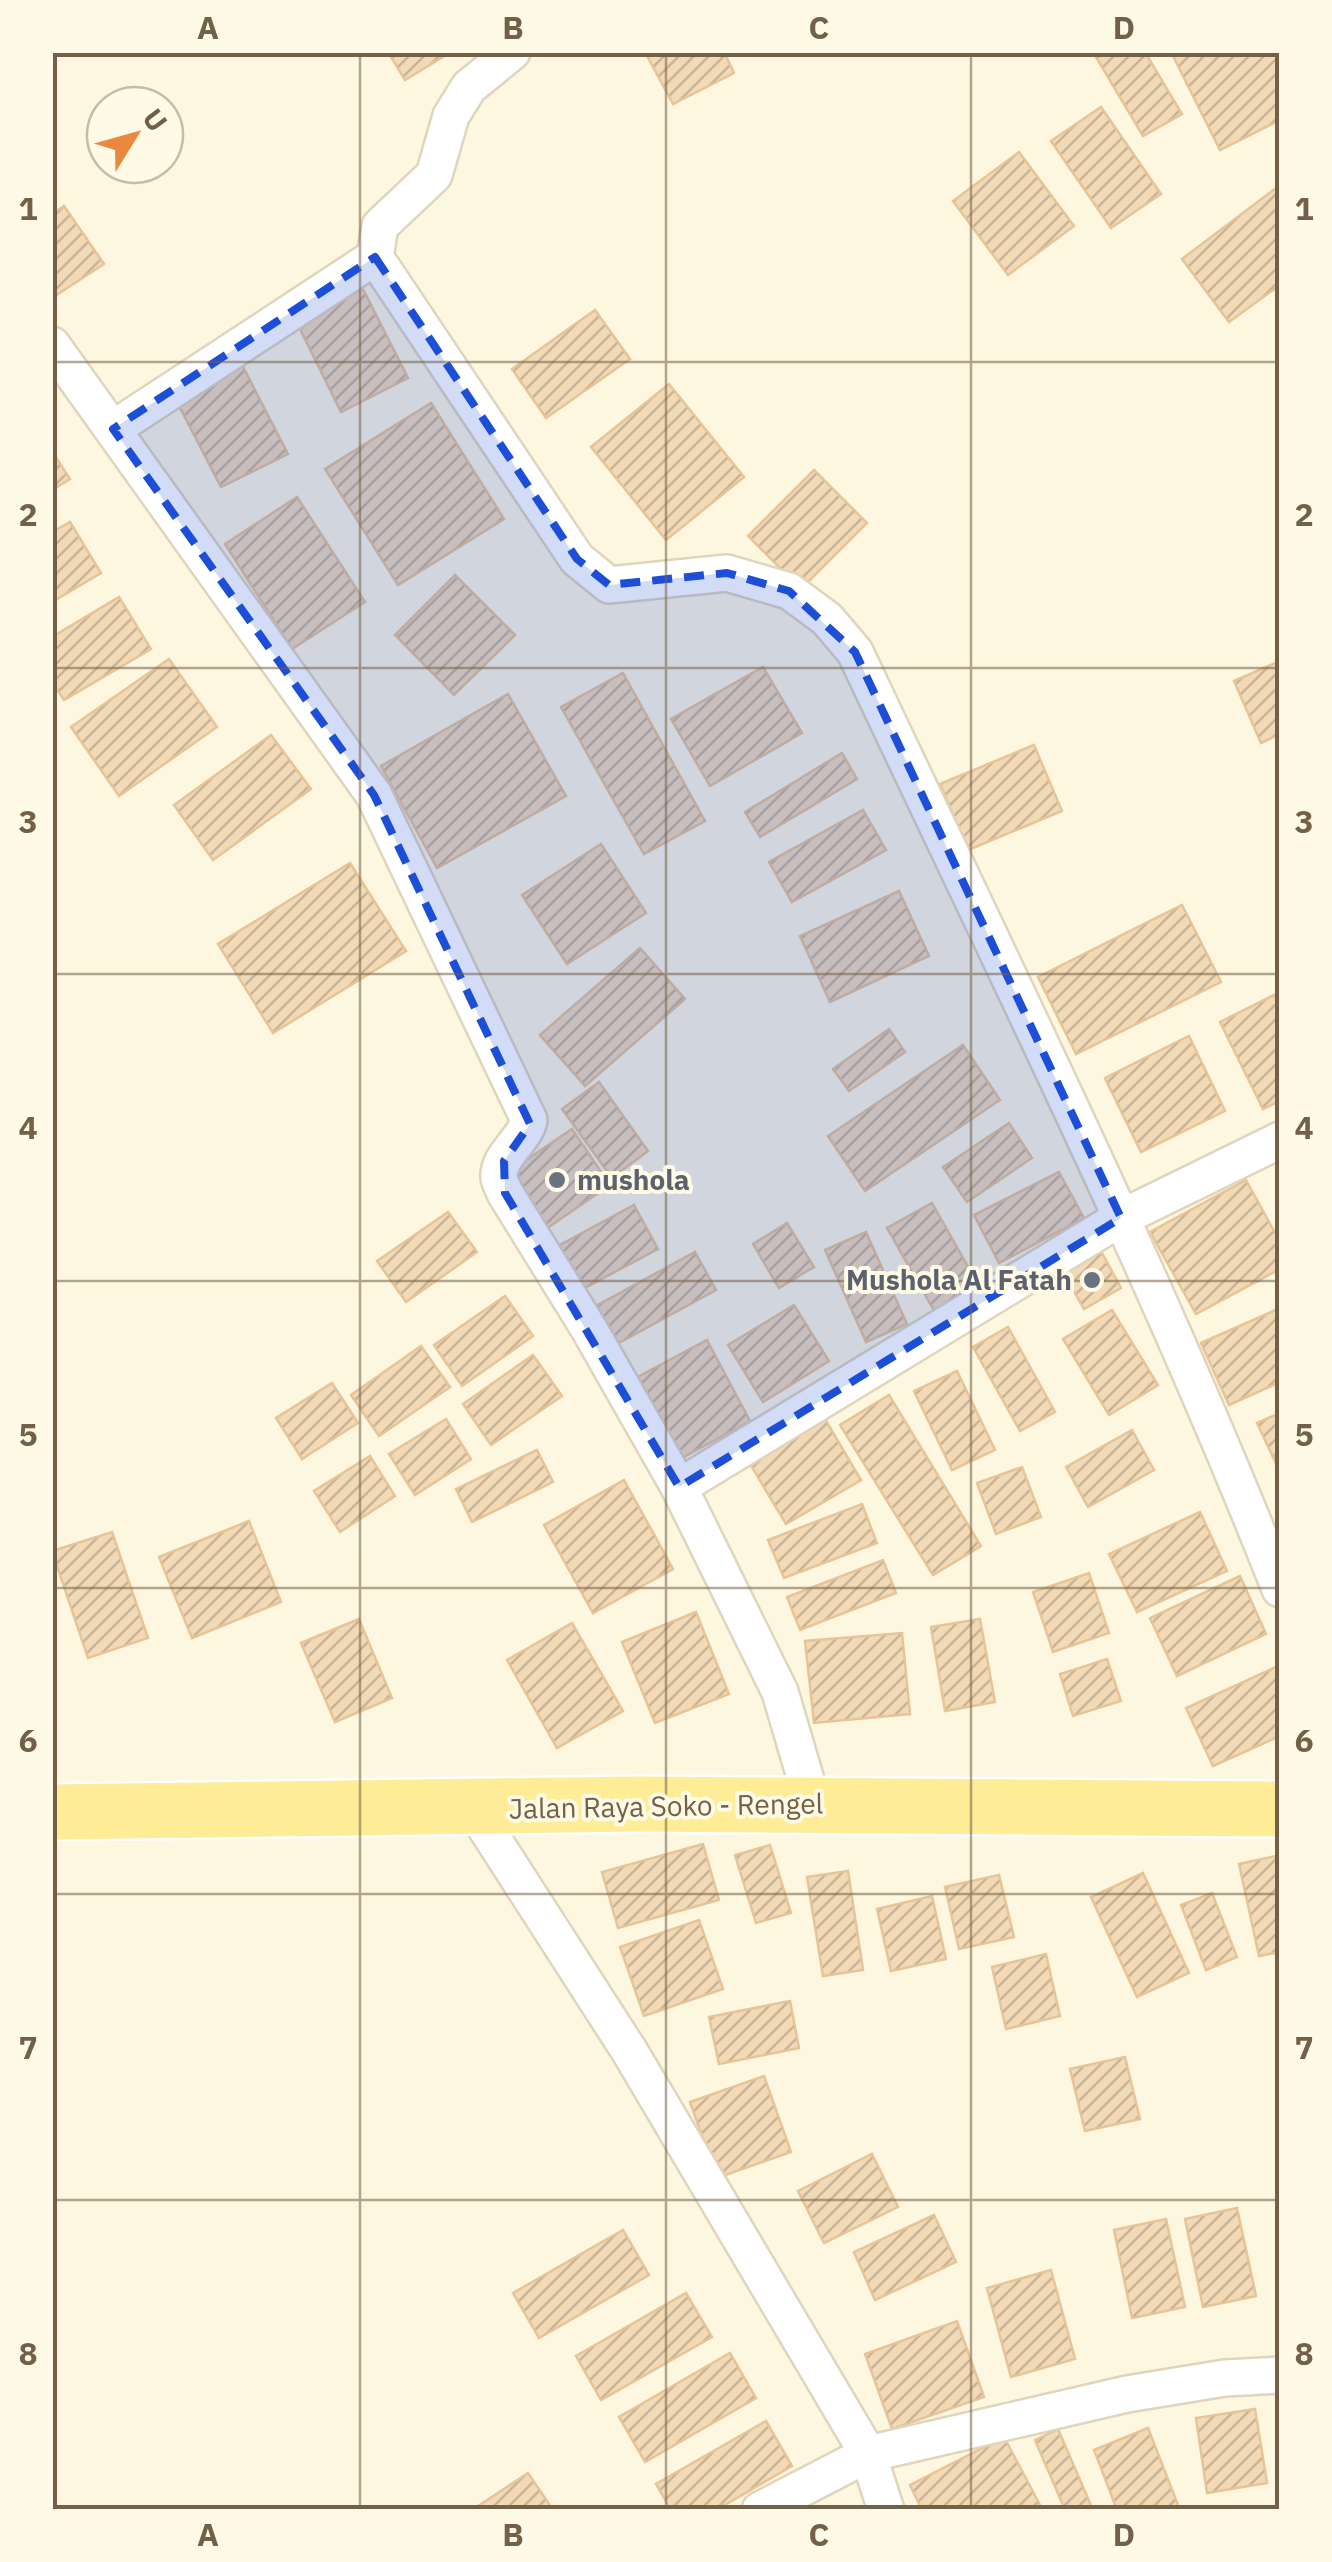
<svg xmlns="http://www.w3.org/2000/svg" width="1332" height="2562" font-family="'IBM Plex Sans',sans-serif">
	<defs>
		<pattern id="building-hatch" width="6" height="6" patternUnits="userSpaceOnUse" patternTransform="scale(2.5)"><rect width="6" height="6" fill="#f3dab7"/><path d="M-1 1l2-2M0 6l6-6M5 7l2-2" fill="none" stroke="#c9b497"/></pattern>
	</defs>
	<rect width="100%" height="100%" fill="#fdf7e0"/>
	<g fill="url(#building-hatch)" stroke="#e6c497" stroke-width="2.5">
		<path d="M388 52H451L405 80Z"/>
		<path d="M645 52H724L734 73 673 104Z"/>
		<path d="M1093 52H1145L1182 114 1143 136Z"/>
		<path d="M1171 52H1280V120L1220 150Z"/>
		<path d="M1101 107 1161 194 1111 228 1051 141Z"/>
		<path d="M1019 152 1074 226 1008 275 953 201Z"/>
		<path d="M1280 185V285L1229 322 1182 259Z"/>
		<path d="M64 206 104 264 52 298V214Z"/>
		<path d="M363 289 408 378 341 412 297 323Z"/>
		<path d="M595 310 630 359 546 418 512 369Z"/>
		<path d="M242 365 288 454 221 487 175 398Z"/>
		<path d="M669 384 744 477 666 540 591 447Z"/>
		<path d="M431 403 504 519 398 585 325 469Z"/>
		<path d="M52 451 70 479 52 490Z"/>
		<path d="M814 470 867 523 801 589 748 536Z"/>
		<path d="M297 497 365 602 292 649 225 544Z"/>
		<path d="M70 522 101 573 52 602V532Z"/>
		<path d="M455 575 515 635 454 695 395 635Z"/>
		<path d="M119 597 151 649 64 700 52 682V637Z"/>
		<path d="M169 659 217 727 119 796 71 727Z"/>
		<path d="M1280 661V734L1261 743 1234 681Z"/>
		<path d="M763 667 802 733 710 786 671 719Z"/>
		<path d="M623 673 705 821 644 854 561 707Z"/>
		<path d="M508 694 566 796 437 868 381 766Z"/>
		<path d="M271 735 311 789 213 860 174 805Z"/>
		<path d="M1034 745 1062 811 968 850 940 784Z"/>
		<path d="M842 753 857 779 760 837 745 812Z"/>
		<path d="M863 810 886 850 792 902 769 862Z"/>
		<path d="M601 844 646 913 567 964 522 895Z"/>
		<path d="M350 863 406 951 273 1033 218 944Z"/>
		<path d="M899 891 929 956 830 1002 800 936Z"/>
		<path d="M1182 905 1221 982 1076 1054 1038 977Z"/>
		<path d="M640 948 685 999 585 1086 540 1035Z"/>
		<path d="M1274 995 1280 1005V1101L1263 1109 1220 1022Z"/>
		<path d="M889 1029 905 1052 849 1091 833 1069Z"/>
		<path d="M1189 1036 1225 1111 1141 1152 1105 1078Z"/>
		<path d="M963 1045 1000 1100 865 1191 828 1136Z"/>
		<path d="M599 1082 648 1151 612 1178 562 1109Z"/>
		<path d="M1009 1123 1032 1158 967 1202 943 1167Z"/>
		<path d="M572 1129 610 1185 543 1231 504 1175Z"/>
		<path d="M1059 1172 1084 1218 999 1263 974 1215Z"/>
		<path d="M1246 1180 1280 1242V1269L1196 1314 1150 1232Z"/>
		<path d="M932 1203 984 1295 940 1321 887 1228Z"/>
		<path d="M634 1205 658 1249 581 1290 558 1246Z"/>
		<path d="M448 1212 477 1252 406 1302 377 1261Z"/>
		<path d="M787 1223 814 1267 779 1288 753 1244Z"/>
		<path d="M866 1232 907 1324 866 1342 825 1250Z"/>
		<path d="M1101 1251 1121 1288 1084 1309 1063 1272Z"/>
		<path d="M695 1252 716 1290 615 1345 594 1307Z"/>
		<path d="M505 1296 533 1336 462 1386 434 1345Z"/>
		<path d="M794 1305 829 1361 763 1402 728 1345Z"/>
		<path d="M1280 1308V1382L1229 1405 1201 1343Z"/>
		<path d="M1112 1310 1158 1385 1109 1415 1063 1339Z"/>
		<path d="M1008 1327 1055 1412 1020 1431 973 1347Z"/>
		<path d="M707 1340 750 1421 678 1460 634 1379Z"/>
		<path d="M421 1346 450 1387 379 1436 351 1395Z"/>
		<path d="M533 1355 562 1396 491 1445 463 1404Z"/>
		<path d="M957 1371 995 1450 952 1470 914 1391Z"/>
		<path d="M332 1383 358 1423 302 1459 276 1418Z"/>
		<path d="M889 1395 981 1546 933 1575 840 1425Z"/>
		<path d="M1280 1413V1472L1257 1423Z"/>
		<path d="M446 1419 471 1459 415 1495 389 1454Z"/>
		<path d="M825 1419 861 1480 786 1524 750 1464Z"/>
		<path d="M1132 1430 1154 1470 1088 1507 1066 1467Z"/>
		<path d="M537 1450 553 1482 472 1522 456 1489Z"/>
		<path d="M370 1456 395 1496 340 1532 314 1491Z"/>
		<path d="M1022 1467 1041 1517 996 1534 977 1483Z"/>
		<path d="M624 1480 673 1569 593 1613 544 1525Z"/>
		<path d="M862 1504 877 1543 784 1578 768 1540Z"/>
		<path d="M1200 1512 1227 1571 1137 1612 1109 1554Z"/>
		<path d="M249 1521 281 1602 192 1638 159 1557Z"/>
		<path d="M112 1532 148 1638 88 1658 52 1551Z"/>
		<path d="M883 1560 896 1593 800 1630 787 1597Z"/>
		<path d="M1089 1573 1109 1633 1053 1652 1033 1592Z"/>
		<path d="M1240 1576 1266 1634 1177 1676 1150 1618Z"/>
		<path d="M696 1612 729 1694 655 1723 622 1642Z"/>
		<path d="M359 1619 392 1698 335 1722 301 1643Z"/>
		<path d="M980 1619 995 1702 945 1711 931 1627Z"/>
		<path d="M572 1623 623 1711 557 1748 507 1660Z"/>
		<path d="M902 1633 910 1714 814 1723 805 1641Z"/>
		<path d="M1107 1659 1121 1701 1073 1716 1060 1674Z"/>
		<path d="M1276 1667 1280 1676V1736L1213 1766 1186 1708Z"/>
		<path d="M703 1844 719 1900 618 1928 602 1872Z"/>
		<path d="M770 1845 791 1913 756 1923 735 1855Z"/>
		<path d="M1280 1855V1952L1259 1956 1239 1864Z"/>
		<path d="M848 1871 863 1970 823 1976 807 1877Z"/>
		<path d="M1143 1873 1189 1973 1137 1997 1091 1897Z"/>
		<path d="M999 1875 1014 1937 959 1949 945 1887Z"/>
		<path d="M1212 1893 1237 1957 1206 1970 1181 1905Z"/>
		<path d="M932 1896 946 1959 891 1971 877 1909Z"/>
		<path d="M699 1920 723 1989 644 2016 620 1947Z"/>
		<path d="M1046 1954 1060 2016 1006 2029 992 1967Z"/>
		<path d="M790 2001 799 2048 719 2064 709 2017Z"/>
		<path d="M1125 2057 1140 2119 1085 2131 1070 2069Z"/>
		<path d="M764 2076 791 2152 717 2178 690 2102Z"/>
		<path d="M872 2154 898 2207 824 2243 798 2191Z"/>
		<path d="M1237 2208 1256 2296 1203 2307 1185 2219Z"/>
		<path d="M934 2215 956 2262 875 2300 854 2252Z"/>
		<path d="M1166 2219 1185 2307 1132 2318 1114 2230Z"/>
		<path d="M623 2230 649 2275 539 2338 513 2293Z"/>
		<path d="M1051 2270 1075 2359 1011 2377 987 2288Z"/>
		<path d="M686 2293 712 2337 601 2400 576 2356Z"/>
		<path d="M957 2321 984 2397 892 2429 865 2354Z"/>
		<path d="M730 2353 756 2398 645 2462 619 2417Z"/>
		<path d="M1255 2409 1267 2483 1207 2493 1196 2418Z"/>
		<path d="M766 2421 792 2466 716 2510H671L656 2484Z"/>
		<path d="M1148 2428 1180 2510H1117L1094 2450Z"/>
		<path d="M1058 2429 1093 2510H1065L1035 2440Z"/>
		<path d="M1004 2437 1040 2505 1032 2510H922L910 2485Z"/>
		<path d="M528 2473 553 2510H472Z"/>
	</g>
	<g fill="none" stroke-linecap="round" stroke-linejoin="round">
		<defs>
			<g id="minor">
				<path d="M512 52 469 87 451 116 434 175 380 226 375 257 577 559 609 585 727 573 789 591 827 619 855 652C1001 962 1154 1270 1280 1589"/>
				<path d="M52 345 374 795 529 1120C525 1140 497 1156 499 1178 500 1183 503 1188 505 1193L589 1329 679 1487 1121 1218 1280 1140"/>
				<path d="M113 429 375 257"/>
				<path d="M679 1487 780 1692 813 1804"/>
				<path d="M473 1808 630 2052 868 2454 886 2510"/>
				<path d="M760 2510 868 2454 1127 2394 1225 2378 1280 2375"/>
			</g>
			<path id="primary" d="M52 1812 640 1804 1280 1809"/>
		</defs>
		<use href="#minor" stroke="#e1d4bc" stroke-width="40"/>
		<use href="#primary" stroke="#fff" stroke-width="60"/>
		<use href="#minor" stroke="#fff" stroke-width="35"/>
		<use href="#primary" stroke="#feec96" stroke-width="55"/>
	</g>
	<path fill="#1d4ed8" fill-opacity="0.2" stroke="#1d4ed8" stroke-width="8" stroke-dasharray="20 12" stroke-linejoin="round" d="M375 257 577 559 609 585 727 573 789 591 855 652 1121 1218 679 1487 505 1193 504 1161 530 1124 374 795 113 429Z"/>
	<path fill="none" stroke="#746047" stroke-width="2.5" stroke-opacity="0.55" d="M360 52V2510M666 52V2510M971 52V2510M52 362H1280M52 668H1280M52 974H1280M52 1281H1280M52 1588H1280M52 1894H1280M52 2200H1280"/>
	<g fill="#6b7280" stroke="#fffae6" stroke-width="4">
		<circle cx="557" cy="1180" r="10"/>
		<circle cx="1092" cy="1280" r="10"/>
	</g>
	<g text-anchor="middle" stroke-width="8" stroke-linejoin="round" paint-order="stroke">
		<g font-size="28" font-weight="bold" fill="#5b616d" stroke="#fffae6" text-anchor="start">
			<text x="577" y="1190">mushola</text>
			<text x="1072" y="1290" text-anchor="end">Mushola Al Fatah</text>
		</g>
		<g font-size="28" fill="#746047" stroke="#fffae6">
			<text transform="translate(666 1806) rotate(-1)" y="10">Jalan Raya Soko - Rengel</text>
		</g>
	</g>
	<rect width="1332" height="2562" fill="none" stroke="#fffae6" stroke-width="110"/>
	<g transform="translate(135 135) rotate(53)"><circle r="48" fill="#fffae6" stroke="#c7bca6" stroke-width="2.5"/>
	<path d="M0-8L18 38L0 25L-18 38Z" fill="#eb8840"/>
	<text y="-15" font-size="28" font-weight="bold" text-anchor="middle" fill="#746047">U</text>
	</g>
	<rect x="55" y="55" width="1222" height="2452" fill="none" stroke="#746047" stroke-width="4"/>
	<g font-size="32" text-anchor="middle" font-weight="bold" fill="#746047">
		<text x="208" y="39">A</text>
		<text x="513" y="39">B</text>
		<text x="819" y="39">C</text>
		<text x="1124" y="39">D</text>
		<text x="28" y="220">1</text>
		<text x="1304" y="220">1</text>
		<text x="28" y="526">2</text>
		<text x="1304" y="526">2</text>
		<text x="28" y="833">3</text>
		<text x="1304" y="833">3</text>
		<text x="28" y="1139">4</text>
		<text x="1304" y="1139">4</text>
		<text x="28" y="1446">5</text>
		<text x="1304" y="1446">5</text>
		<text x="28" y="1752">6</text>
		<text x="1304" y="1752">6</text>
		<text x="28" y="2059">7</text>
		<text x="1304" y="2059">7</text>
		<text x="28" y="2365">8</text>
		<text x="1304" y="2365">8</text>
		<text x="208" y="2546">A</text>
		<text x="513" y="2546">B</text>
		<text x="819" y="2546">C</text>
		<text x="1124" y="2546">D</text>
	</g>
</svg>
